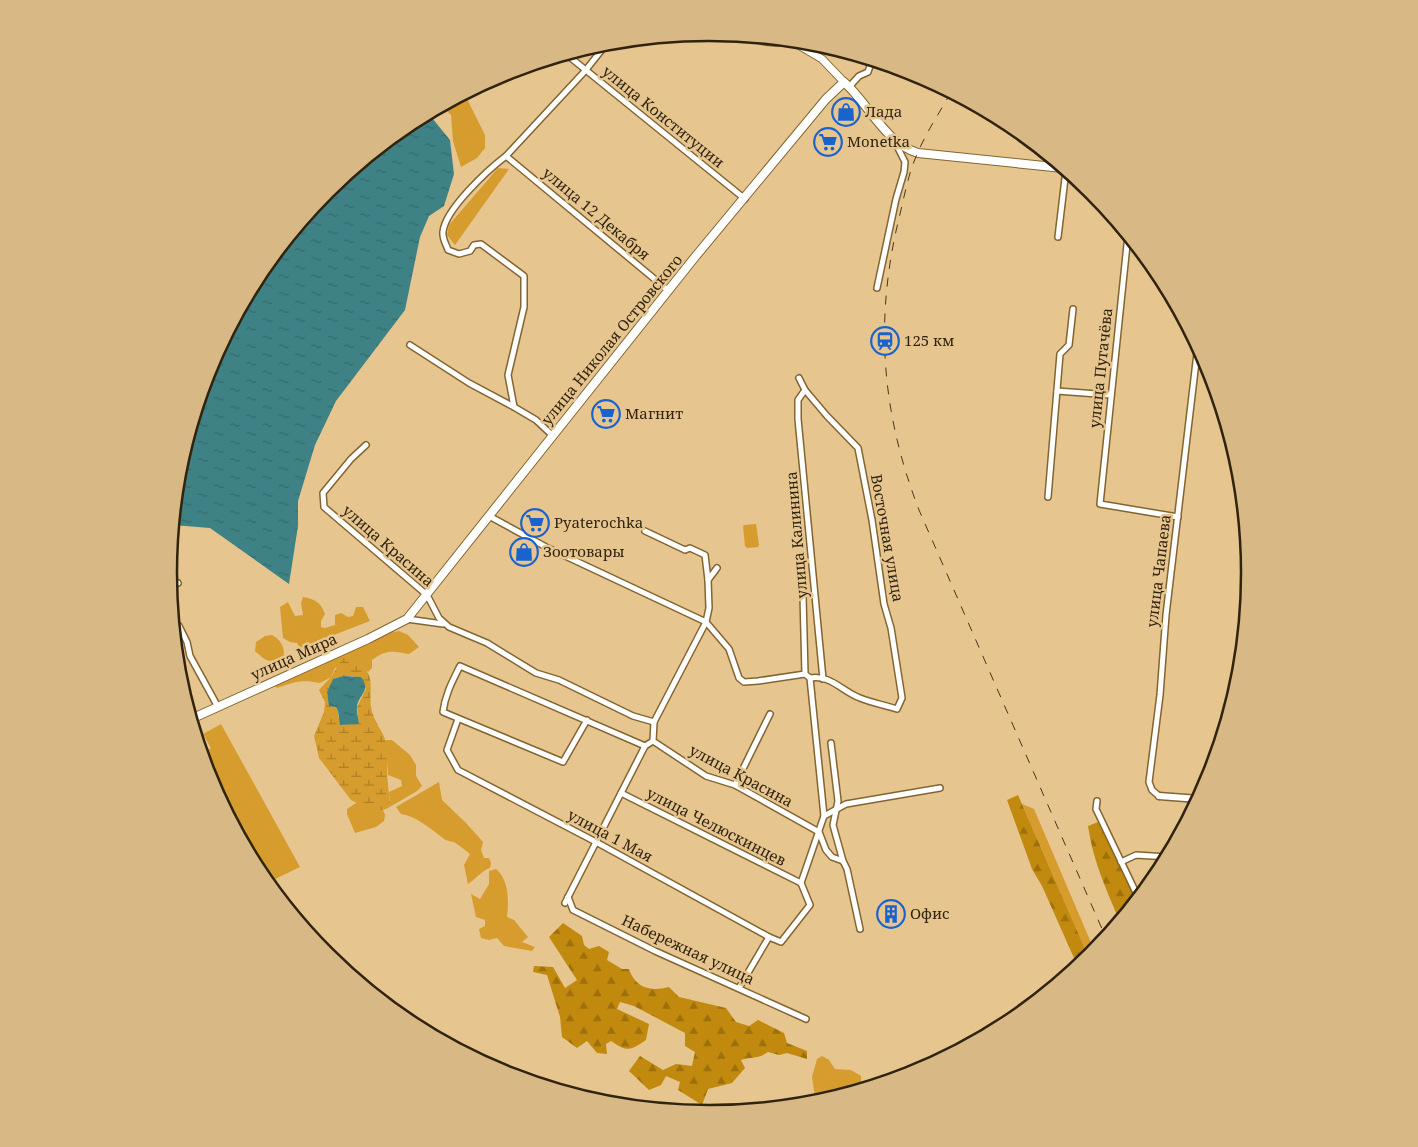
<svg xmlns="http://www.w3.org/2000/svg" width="1418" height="1147" font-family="'Noto Serif',serif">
	<defs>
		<pattern id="forest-firs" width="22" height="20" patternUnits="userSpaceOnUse" patternTransform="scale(1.25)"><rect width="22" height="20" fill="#c1890d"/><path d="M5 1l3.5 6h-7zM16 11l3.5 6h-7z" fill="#9d700b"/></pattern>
		<pattern id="wetland-marsh" width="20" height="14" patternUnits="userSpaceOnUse" patternTransform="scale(1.25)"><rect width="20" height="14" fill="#d69c2d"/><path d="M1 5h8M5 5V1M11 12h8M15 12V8" fill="none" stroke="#ae7f25"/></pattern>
		<pattern id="water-ripples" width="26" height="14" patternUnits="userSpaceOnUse" patternTransform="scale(1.25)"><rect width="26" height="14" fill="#3f8285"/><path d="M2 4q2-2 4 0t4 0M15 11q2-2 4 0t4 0" fill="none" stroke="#356a6b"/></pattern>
	</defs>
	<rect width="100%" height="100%" fill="#e6c58f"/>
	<g fill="#d69c2d">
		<path d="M467 92V99L485 135V148L477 158 461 167 453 141 451 115 442 106Z"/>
		<path d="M498 168 509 169 455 245 447 235 449 225Z"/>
		<path d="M756 524 759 545 758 547 747 548 745 546 743 526 745 525Z"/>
		<path d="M303 597C314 599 321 602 325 614L321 621V627L325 628 335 625V615L341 613 348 617 353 616 356 607H363L370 621 300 648 297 643 290 642 283 638 280 607 288 602 295 616 303 615 301 603Z"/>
		<path d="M399 631 408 635 419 647 409 654C393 651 386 649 372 660V668L368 672 361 665 335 668 331 677 320 683C302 679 294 682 277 688L273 684 389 633Z"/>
		<path d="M272 635C281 640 284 646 284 656 269 664 267 662 255 651L256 642 265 636Z"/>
		<path d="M221 724 300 867 267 883 259 874 209 780 201 753 211 748 203 734Z"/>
		<path d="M386 740H392L410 755 416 765V776L422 786 417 791 388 808 390 804 389 792 402 786 401 780 388 775Z"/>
		<path d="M439 782 442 800 466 823 483 842 481 850 484 858H489L491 863 490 868C481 871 476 879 468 884L464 865 470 854C465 850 460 846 454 842 450 841 446 841 443 838 431 829 416 816 401 814L396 807Z"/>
		<path d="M356 798 374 810H383L385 815 384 821 376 827 355 833 347 814V809L356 803Z"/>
		<path d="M1022 804 1034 809 1095 952 1089 958Z"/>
		<path d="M496 869C509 880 509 901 507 917L514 920 528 937 522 942 535 947 532 951 504 946 497 938 489 940 481 938 479 929 485 926V920L476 917 471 894 480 899 489 884V871Z"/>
		<path d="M822 1056 829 1060 835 1069 851 1070 861 1076V1082L869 1087 816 1104 812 1077 817 1059Z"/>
	</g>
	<g fill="url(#forest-firs)">
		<path d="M1018 795 1089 958 1078 967 1042 886 1032 869 1007 800Z"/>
		<path d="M1098 822 1137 901 1120 922C1106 889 1093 861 1088 826Z"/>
		<path d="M563 923 582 936 584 945 589 949 599 946 609 952 607 960 622 969H629C635 988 651 992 669 987L679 997 726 1008 736 1022 749 1026 758 1020 784 1033 787 1043 807 1051V1059L787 1053 779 1055 768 1052C757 1060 752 1056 741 1060L745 1068 732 1083 708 1089 702 1105 678 1090 680 1082 666 1076 661 1085 649 1090 629 1071 640 1056 663 1070 676 1064 692 1066 695 1052 685 1046V1033L634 1006 620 1002 617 1009 649 1024 646 1040C630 1051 627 1052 611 1041L606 1044 607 1054 597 1053 587 1041 577 1048 562 1037 560 1017 547 975 533 972 534 966 553 967 565 988 577 980 549 937Z"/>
	</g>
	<path fill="url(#wetland-marsh)" fill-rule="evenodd" d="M343 658C352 659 360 662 366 670 374 680 369 695 371 707 373 721 383 731 386 742 389 752 388 760 387 769 387 781 389 792 390 804L388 808 383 810H371L351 800 319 758 314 736 324 712 325 702 319 690 331 677ZM343 676H354L366 689 357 707 359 724 338 717V711L336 707 330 706 327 693 333 679Z"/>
	<g fill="url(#water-ripples)">
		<path d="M428 113 450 140 454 174 444 206 429 216 420 237 405 310 336 401 315 445 298 501V526L289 584 210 528 173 525 178 468 209 366 259 273 327 191 409 124Z"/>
		<path d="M343 676 361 677C372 691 358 695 357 707 356 712 359 719 359 724L340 725 338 711 336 707 329 706 327 692 333 679Z"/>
	</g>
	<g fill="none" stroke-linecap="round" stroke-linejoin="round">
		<defs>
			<g id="minor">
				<path d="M739 35C755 39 773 47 789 40"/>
				<path d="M566 54 745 199"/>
				<path d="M849 87 859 76 868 72 872 60"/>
				<path d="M506 156 669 291"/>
				<path d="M1128 235 1100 504 1178 517"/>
				<path d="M1058 237 1066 170"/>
				<path d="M877 288 896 199 904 172 905 162 895 142"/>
				<path d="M410 345 469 383 514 407 536 420 553 436"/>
				<path d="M805 390 798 400V419L823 679"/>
				<path d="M1057 391 1111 395"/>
				<path d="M514 407 508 375 524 307V276L481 244 474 245 470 251 459 254 448 250C446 244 442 238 443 232 445 209 489 169 506 156L585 71 608 42"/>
				<path d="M366 445 351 459 323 493 324 507 427 595 439 618 449 627 487 643 536 673 559 680 633 716 654 722"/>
				<path d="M1048 497 1060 354 1069 345 1073 309"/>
				<path d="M489 516 546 547 706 622 729 649 739 678 744 682 758 681 805 674 810 678C830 674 843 692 860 698 872 703 885 705 897 709L902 698 891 628 884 604 872 520 858 448 827 416 805 390 799 378"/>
				<path d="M645 531 685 550 690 548 705 555 708 580"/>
				<path d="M169 587 178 583"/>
				<path d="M803 596 805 674"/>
				<path d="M407 619 443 624"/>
				<path d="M179 626 187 642 190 656 218 707"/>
				<path d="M458 719 447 750 458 770 596 842 769 937"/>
				<path d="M587 720 563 762 443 712C445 695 452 682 460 666L645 746"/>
				<path d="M653 741 706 776 735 785 819 832 826 850 832 857 843 861 847 869 860 929"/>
				<path d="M831 743 838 801 833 825 843 861"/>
				<path d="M735 785 770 714"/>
				<path d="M621 793 801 883"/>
				<path d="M1159 796 1152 790 1149 782 1160 695 1166 615 1198 345"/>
				<path d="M1097 801 1096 809 1139 899"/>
				<path d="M824 816 846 804 940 788"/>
				<path d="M1121 862 1136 855 1168 857"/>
				<path d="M568 897 573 910 655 951 806 1019"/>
				<path d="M565 903 645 746 653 741 654 722 706 622 709 608 708 580 717 568"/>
				<path d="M739 988 769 937 781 942 810 905 801 883 824 816 810 678"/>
			</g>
			<path id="tertiary" d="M1159 796 1199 799"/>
			<path id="secondary" d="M790 40 822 59 844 82"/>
			<path id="primary" d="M191 719 368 639 407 619 695 257 826 99 844 82C869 104 884 142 918 153L1063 168"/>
		</defs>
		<use href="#minor" stroke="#836531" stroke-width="8"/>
		<use href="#tertiary" stroke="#836531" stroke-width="9"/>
		<use href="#secondary" stroke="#836531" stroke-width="9"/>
		<use href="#primary" stroke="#836531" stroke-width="10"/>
		<use href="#minor" stroke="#fff" stroke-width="5"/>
		<use href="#tertiary" stroke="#fff" stroke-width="6"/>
		<use href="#secondary" stroke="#fff" stroke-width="7"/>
		<use href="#primary" stroke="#fff" stroke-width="8"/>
		<path stroke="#46371e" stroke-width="1" stroke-dasharray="9 9" stroke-linecap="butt" d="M951 92C940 112 927 131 918 152 909 171 905 193 900 214 874 318 881 411 919 510L1106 938"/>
	</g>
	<defs>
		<symbol id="shop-ring" viewBox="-11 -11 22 22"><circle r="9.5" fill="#e6c58f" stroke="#1a63ce" stroke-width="1.5"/><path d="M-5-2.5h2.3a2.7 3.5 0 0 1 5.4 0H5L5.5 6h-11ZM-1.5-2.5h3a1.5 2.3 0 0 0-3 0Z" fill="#1a63ce"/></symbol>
		<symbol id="supermarket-ring" viewBox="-11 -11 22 22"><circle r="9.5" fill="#e6c58f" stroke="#1a63ce" stroke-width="1.5"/><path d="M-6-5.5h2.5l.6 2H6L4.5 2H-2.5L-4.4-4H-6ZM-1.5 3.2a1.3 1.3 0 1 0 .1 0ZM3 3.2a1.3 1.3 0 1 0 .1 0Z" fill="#1a63ce"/></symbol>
		<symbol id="station-ring" viewBox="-11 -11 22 22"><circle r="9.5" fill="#e6c58f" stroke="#1a63ce" stroke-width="1.5"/><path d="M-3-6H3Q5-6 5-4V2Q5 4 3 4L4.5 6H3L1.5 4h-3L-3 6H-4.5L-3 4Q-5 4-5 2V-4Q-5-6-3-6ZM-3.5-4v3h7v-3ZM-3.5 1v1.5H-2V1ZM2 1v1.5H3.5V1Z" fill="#1a63ce"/></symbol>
		<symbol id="building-ring" viewBox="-11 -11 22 22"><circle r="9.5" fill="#e6c58f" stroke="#1a63ce" stroke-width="1.5"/><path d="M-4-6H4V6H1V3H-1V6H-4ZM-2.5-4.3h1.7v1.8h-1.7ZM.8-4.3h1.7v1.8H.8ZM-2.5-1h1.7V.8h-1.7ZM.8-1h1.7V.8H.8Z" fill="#1a63ce"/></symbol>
	</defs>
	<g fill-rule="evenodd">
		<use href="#shop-ring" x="830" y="96" width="32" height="32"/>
		<use href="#supermarket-ring" x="812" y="126" width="32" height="32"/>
		<use href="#station-ring" x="869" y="325" width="32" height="32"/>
		<use href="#supermarket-ring" x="590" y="398" width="32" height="32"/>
		<use href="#supermarket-ring" x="519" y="507" width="32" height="32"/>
		<use href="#shop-ring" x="508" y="536" width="32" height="32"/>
		<use href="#building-ring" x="875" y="898" width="32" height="32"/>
	</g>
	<g text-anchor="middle" stroke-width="5" stroke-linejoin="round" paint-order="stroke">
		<g font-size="15" fill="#31240f" stroke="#e6c58f" text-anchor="start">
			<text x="865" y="117">Лада</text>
			<text x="847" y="147">Monetka</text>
			<text x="904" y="346">125 км</text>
			<text x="625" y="419">Магнит</text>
			<text x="554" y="528">Pyaterochka</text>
			<text x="543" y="557">Зоотовары</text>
			<text x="910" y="919">Офис</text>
		</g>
		<g font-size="15" fill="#31240f" stroke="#e6c58f">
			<text transform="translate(663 117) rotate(39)" y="5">улица Конституции</text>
			<text transform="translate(596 214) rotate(40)" y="5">улица 12 Декабря</text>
			<text transform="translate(612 340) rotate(-51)" y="5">улица Николая Островского</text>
			<text transform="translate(1101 368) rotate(-84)" y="5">улица Пугачёва</text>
			<text transform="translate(797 535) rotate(-95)" y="5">улица Калинина</text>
			<text transform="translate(887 538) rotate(80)" y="5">Восточная улица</text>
			<text transform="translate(388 546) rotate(41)" y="5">улица Красина</text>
			<text transform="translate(1159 571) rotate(-83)" y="5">улица Чапаева</text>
			<text transform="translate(294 657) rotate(-24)" y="5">улица Мира</text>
			<text transform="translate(741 776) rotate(28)" y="5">улица Красина</text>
			<text transform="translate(716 827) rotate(27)" y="5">улица Челюскинцев</text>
			<text transform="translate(610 836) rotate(28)" y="5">улица 1 Мая</text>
			<text transform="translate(688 950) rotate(25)" y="5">Набережная улица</text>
		</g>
	</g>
	<path d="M0 0H1418V1147H0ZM177 573a532 532 0 1 1 1064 0a532 532 0 1 1-1064 0Z" fill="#d8b885" fill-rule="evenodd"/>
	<path fill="none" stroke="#31240f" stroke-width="2.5" d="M177 573a532 532 0 1 1 1064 0a532 532 0 1 1-1064 0Z"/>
</svg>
